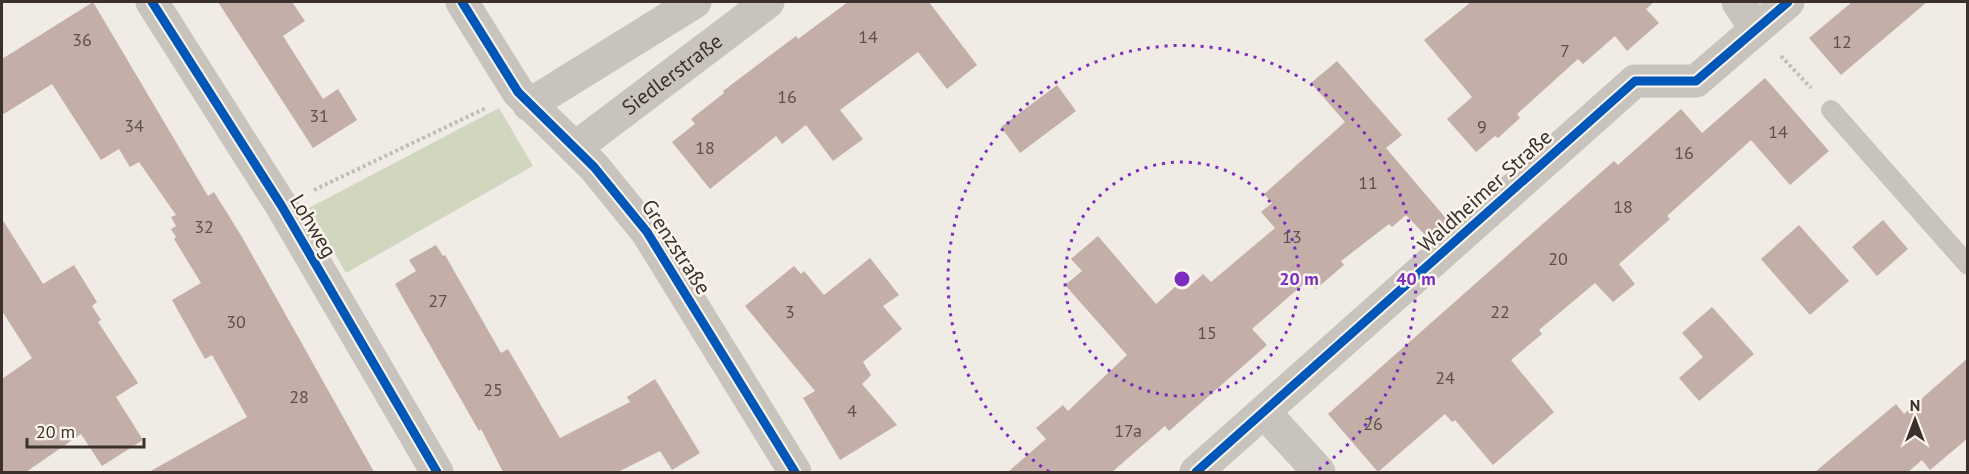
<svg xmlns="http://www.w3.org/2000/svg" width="1969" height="474" font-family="'PT Sans',sans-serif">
	<rect width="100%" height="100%" fill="#f0ebe5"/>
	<path fill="#d1d6bf" d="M499 108 533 166 346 273 309 208Z"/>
	<g fill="#c3afa7">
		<path d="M93 2 208 196 214 192 242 237 374 472H149L247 417 212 355 205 359 172 300 201 283 174 239 176 237 171 229 176 226 171 217 176 215 139 162 130 167 119 149 101 160 52 84 2 115V59Z"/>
		<path d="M218 2H292L305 21 283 36 323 99 338 89 357 120 313 148Z"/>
		<path d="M848 2H929L977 65 947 89 918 52 840 110 863 139 833 161 806 125 782 144 776 136 710 189 672 142 695 124 691 119 724 93 723 91 796 36 798 39Z"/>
		<path d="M1471 2H1654L1646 9 1659 23 1627 51 1615 36 1583 64 1578 59 1517 114 1520 118 1498 138 1495 136 1476 152 1447 119 1472 97 1424 40Z"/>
		<path d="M1852 2H1927L1841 75 1809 38Z"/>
		<path d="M1337 61 1402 135 1386 148 1449 222 1429 239 1406 215 1392 227 1389 224 1341 261 1344 265 1316 289 1308 280 1252 329 1267 345 1169 431 1165 426 1112 472H1008L1046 439 1036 428 1063 405 1068 411 1127 355 1065 285 1082 271 1071 259 1098 236 1156 304 1185 278 1191 285 1203 274 1211 282 1275 228 1261 212 1272 203 1264 194 1345 122 1311 83Z"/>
		<path d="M1765 78 1829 151 1790 185 1751 140 1667 216 1670 219 1619 264 1635 284 1613 302 1595 283 1539 330 1542 334 1511 360 1554 412 1493 465 1455 420 1452 422 1445 414 1378 472 1328 414 1614 161 1618 165 1681 109 1702 133Z"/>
		<path d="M1057 85 1076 111 1020 153 1001 127Z"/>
		<path d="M2 219 43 284 74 265 97 302 92 306 101 320 98 322 138 383 116 397 143 440 102 466 81 434 26 472H2V379L32 358 2 311Z"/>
		<path d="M1883 220 1908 249 1877 276 1852 247Z"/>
		<path d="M1799 225 1849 281 1810 315 1761 259Z"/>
		<path d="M436 245 443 256 445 255 501 353 508 349 560 438 630 402 627 397 655 379 700 453 672 470 660 451 618 472H503L481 429 479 431 395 284 416 271 409 260Z"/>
		<path d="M870 258 899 295 883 306 902 329 863 362 871 375 862 384 897 425 840 460 803 398 815 391 745 306 794 266 801 274 804 271 824 295Z"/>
		<path d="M1712 307 1754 354 1699 401 1679 378 1703 357 1682 333Z"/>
		<path d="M1968 358V438L1930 470 1922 460 1908 472H1815L1896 404 1904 414Z"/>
	</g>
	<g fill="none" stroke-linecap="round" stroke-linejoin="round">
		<g stroke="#c2bbb6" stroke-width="4" stroke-dasharray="3 3" stroke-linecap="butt">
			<path d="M1781 56 1811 88"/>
			<path d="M314 190 486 108"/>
		</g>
		<path stroke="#c9c3be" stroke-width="20" d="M1831 110 1968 265"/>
		<g stroke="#c9c3be" stroke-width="33">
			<path d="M152 2 281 205 437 472"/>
			<path d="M462 2 518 92 594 167 647 232 795 472"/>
			<path d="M1738 2 1756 29"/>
			<path d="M529 105 695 2"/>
			<path id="s1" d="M575 148 768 2"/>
			<path d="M1264 412 1319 472"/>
			<path d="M1196 472 1635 81H1696L1788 2"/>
		</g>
		<defs>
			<g id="cycleway">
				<path d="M152 2 281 205 437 472"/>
				<path d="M462 2 518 92 594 167 647 232 795 472"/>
				<path d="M1196 472 1635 81H1696L1788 2"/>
			</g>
		</defs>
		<use href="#cycleway" stroke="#fbf5ee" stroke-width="13"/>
		<use href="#cycleway" stroke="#0057b8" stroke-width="9"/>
	</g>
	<g fill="none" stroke="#7b2cbf" stroke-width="3" stroke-dasharray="3 6">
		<circle cx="1182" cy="279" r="117"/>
		<path d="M1049 472A234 234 0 1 1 1315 472"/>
	</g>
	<g text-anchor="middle" stroke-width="5" stroke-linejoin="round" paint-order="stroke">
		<g font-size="18" fill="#5d504a">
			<text x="868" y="43">14</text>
			<text x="82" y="46">36</text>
			<text x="1842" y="48">12</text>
			<text x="1565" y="57">7</text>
			<text x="787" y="103">16</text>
			<text x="319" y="122">31</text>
			<text x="134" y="132">34</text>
			<text x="1482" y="133">9</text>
			<text x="1778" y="138">14</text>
			<text x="705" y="154">18</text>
			<text x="1684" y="159">16</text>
			<text x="1368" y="189">11</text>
			<text x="1623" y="213">18</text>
			<text x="204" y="233">32</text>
			<text x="1292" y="243">13</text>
			<text x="1558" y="265">20</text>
			<text x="438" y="307">27</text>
			<text x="790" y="318">3</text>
			<text x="1500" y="318">22</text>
			<text x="236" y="328">30</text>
			<text x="1207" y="339">15</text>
			<text x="1445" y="384">24</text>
			<text x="493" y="396">25</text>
			<text x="299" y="403">28</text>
			<text x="852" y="417">4</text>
			<text x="1373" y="430">26</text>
			<text x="1128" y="437">17a</text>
		</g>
		<g font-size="21" fill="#3b302b" stroke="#fbf5ee">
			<text dy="7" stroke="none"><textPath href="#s1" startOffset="122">Siedlerstraße</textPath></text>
			<text transform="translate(1485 191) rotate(-42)" y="7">Waldheimer Straße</text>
			<text transform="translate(313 226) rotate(59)" y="7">Lohweg</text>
			<text transform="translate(676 247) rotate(57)" y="7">Grenzstraße</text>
		</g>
	</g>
	<circle cx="1182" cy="279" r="9" fill="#7b2cbf" stroke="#fbf5ee" stroke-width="3"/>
	<g font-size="18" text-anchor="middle" font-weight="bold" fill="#7b2cbf" stroke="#fbf5ee" stroke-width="5" stroke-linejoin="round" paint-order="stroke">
		<text x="1299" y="285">20 m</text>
		<text x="1416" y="285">40 m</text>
	</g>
	<rect width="1969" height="474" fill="none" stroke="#3b302b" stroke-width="6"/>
	<g transform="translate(1915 420)" stroke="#fbf5ee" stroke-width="4.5" paint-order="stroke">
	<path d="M0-4.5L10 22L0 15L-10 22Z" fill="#3b302b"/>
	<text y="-9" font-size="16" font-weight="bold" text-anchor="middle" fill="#3b302b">N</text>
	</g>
	<path d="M27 438v9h117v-9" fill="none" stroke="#3b302b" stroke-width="3"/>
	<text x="36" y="438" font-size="18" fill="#3b302b" stroke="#fbf5ee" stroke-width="4.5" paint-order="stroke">20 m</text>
</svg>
